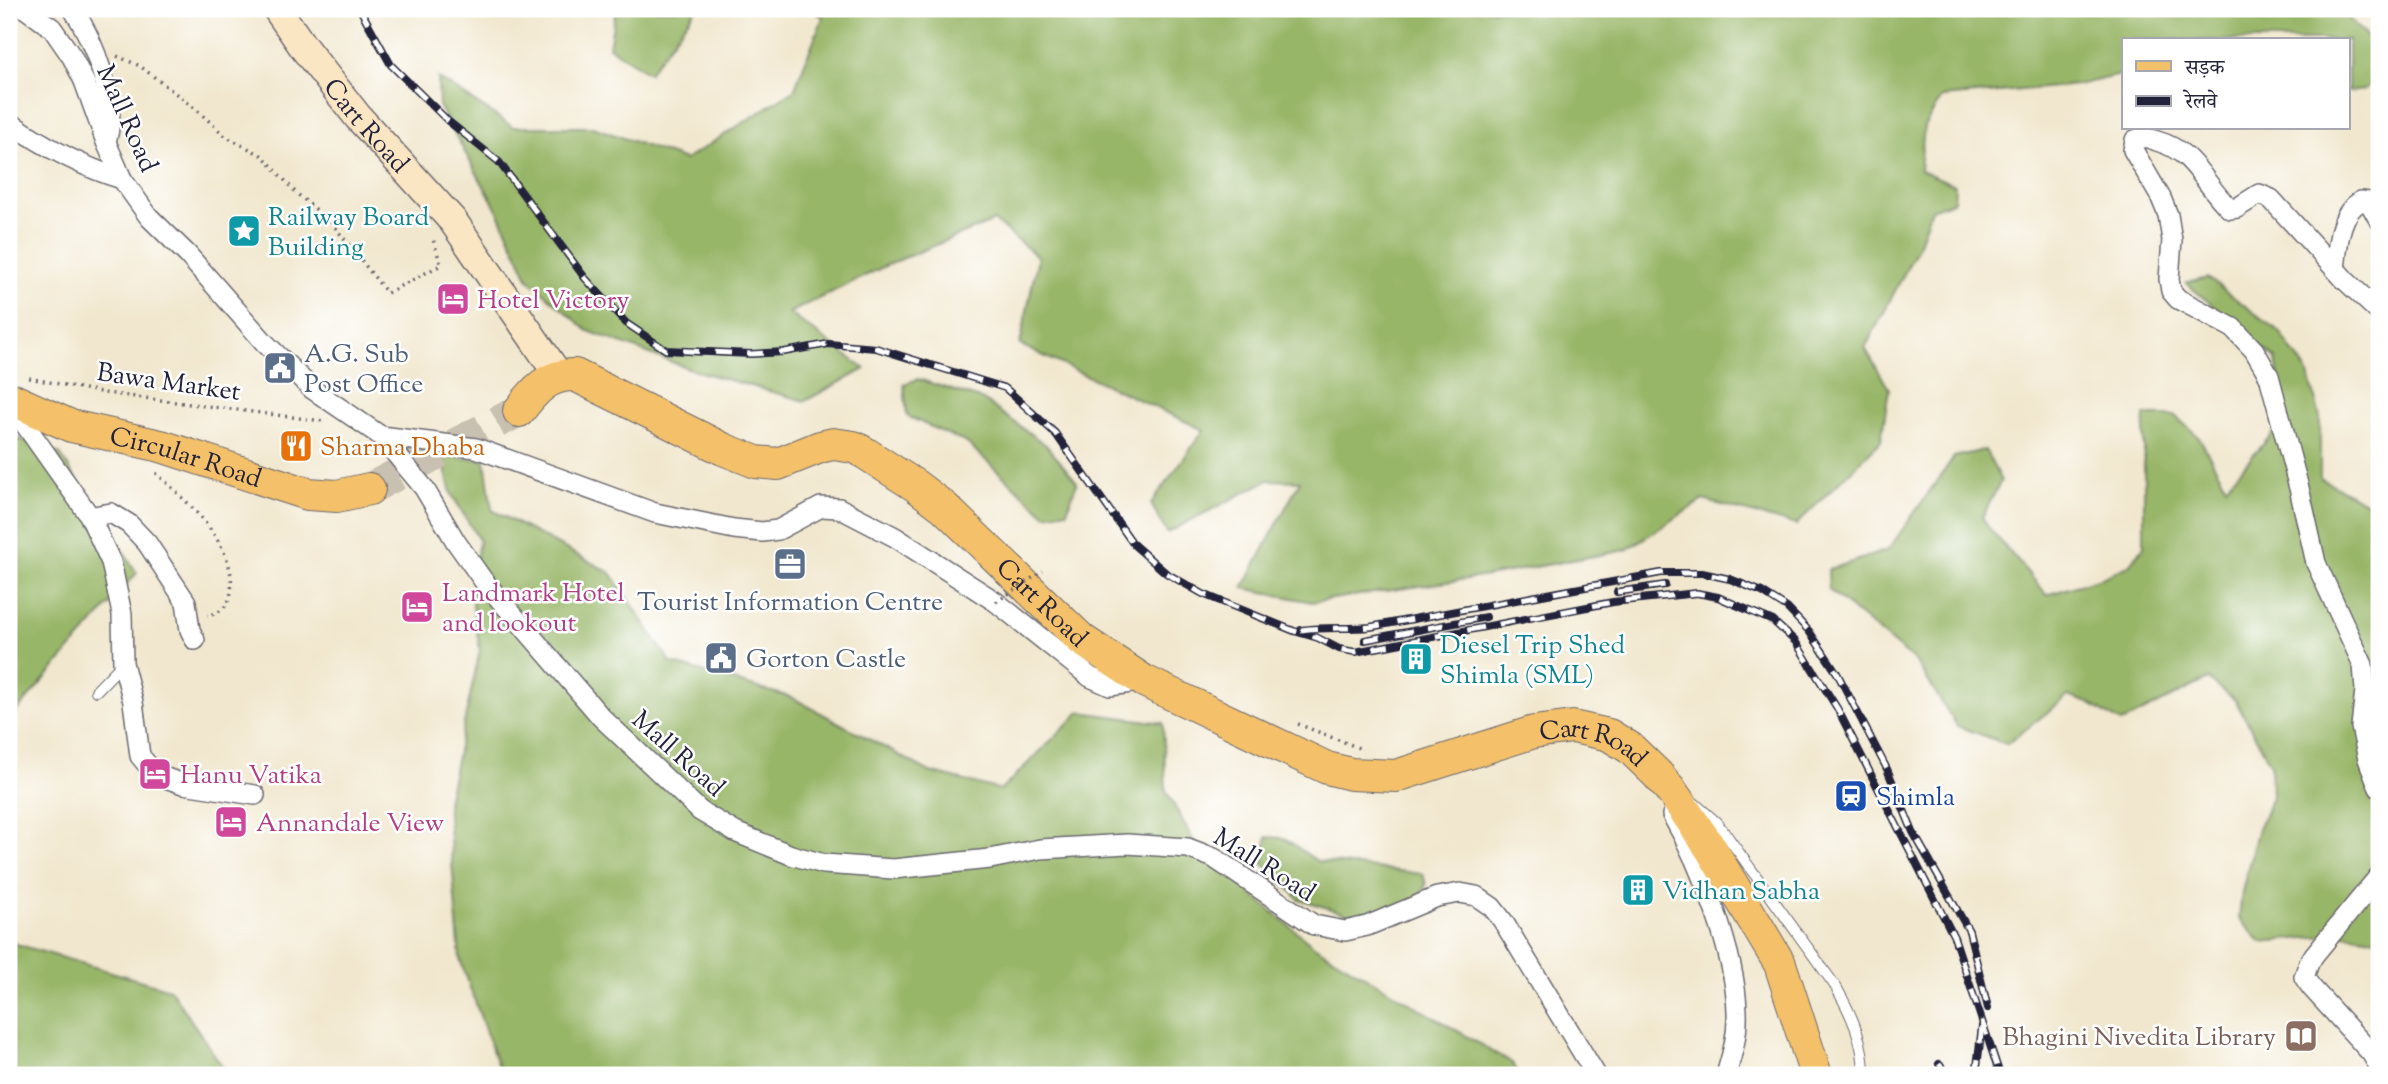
<svg xmlns="http://www.w3.org/2000/svg" width="2388" height="1084" font-family="'Sorts Mill Goudy','Noto Serif Devanagari',serif">
	<rect width="100%" height="100%" fill="#fff"/>
	<filter id="ink" filterUnits="userSpaceOnUse"><feTurbulence type="fractalNoise" baseFrequency=".0143" numOctaves="2"/><feDisplacementMap in="SourceGraphic" scale="14" xChannelSelector="R" yChannelSelector="G"/><feConvolveMatrix kernelMatrix="1 2 1 2 8 2 1 2 1" color-interpolation-filters="sRGB"/></filter>
	<filter id="wash" filterUnits="userSpaceOnUse"><feTurbulence type="fractalNoise" baseFrequency=".00686" numOctaves="4" result="noise"/><feDisplacementMap in="SourceGraphic" scale="28" xChannelSelector="R" yChannelSelector="G"/><feGaussianBlur stdDeviation="1.57" result="paint"/><feColorMatrix in="noise" values="0 0 0 0 0 0 0 0 0 0 0 0 0 0 0 0 0 1.4 0 .05"/><feComposite in="paint" operator="in"/></filter>
	<g filter="url(#wash)">
		<rect width="100%" height="100%" fill="#f1e7ce"/>
		<g fill="#98b668" stroke="#5d6c52" stroke-width="2">
			<path d="M616 9H696L649 73 609 47Z"/>
			<path d="M811 9H2340L2371 41 2379 43V76L2365 90 2348 92V40H2124V74L2077 85 1942 97 1924 126 1920 170 1955 185 1954 201 1931 209 1917 249 1865 348 1889 389 1881 441 1796 525 1703 500 1626 550 1487 576 1312 602 1243 588 1300 481 1268 480 1167 533 1151 504 1204 430 1020 345 1038 257 994 221 887 265 789 313 865 369 805 401 693 370 588 331 529 280 498 211 439 106 438 78 513 127H593L685 160 794 90 823 17Z"/>
			<path d="M2208 278 2280 332 2309 375 2320 418V478L2369 504 2379 498V726L2374 731 2365 757 2379 789V939L2347 934 2261 942 2239 919 2242 892 2258 828 2272 798 2271 764 2235 700 2208 679 2121 723 2089 703 2068 696 2007 744 1957 726 1916 662 1829 590 1828 570 1888 550 1954 457 1985 450 2001 481 1982 517 1989 528 2047 595 2104 577 2128 566 2144 547V416H2175L2199 437 2226 486 2284 421 2276 359 2186 283Z"/>
			<path d="M918 379 983 400 1046 445 1077 482 1067 511 1046 515 967 443 907 416 904 384Z"/>
			<path d="M9 435 60 454 137 573 9 720Z"/>
			<path d="M442 456 485 460 492 510 611 573 671 663 793 698 930 772 1001 790 1080 712 1163 723 1166 791 1200 852 1314 946 1512 1063 1520 1075H501L460 959 447 802 480 650 471 594 479 540 451 493Z"/>
			<path d="M1267 837 1284 838 1317 861 1423 874 1426 885 1415 907 1350 915 1299 899 1263 864Z"/>
			<path d="M9 942 170 989 228 1075H9Z"/>
		</g>
	</g>
	<g filter="url(#ink)">
		<g fill="none" stroke-linecap="round" stroke-linejoin="round">
			<path stroke="#c8c0b1" stroke-width="32" stroke-dasharray="32 16" stroke-linecap="butt" d="M369 489 519 411"/>
			<defs>
				<g id="service">
					<path d="M96 691 123 663"/>
					<path d="M1692 801 1716 822 1727 836 1836 987C1852 1015 1864 1042 1864 1075"/>
				</g>
				<g id="minor">
					<path d="M26 9 52 28 72 57 84 81 106 142 122 179 149 217 187 254 265 343 312 389 381 436 424 488 456 542 483 580 601 717 700 811 735 832 791 855 824 864 893 869 990 859 1040 849 1127 844 1188 848 1214 858 1314 925 1345 931 1367 926 1437 897 1460 893 1476 896 1492 907 1503 921 1596 1075"/>
					<path d="M73 9C93 39 118 102 107 138"/>
					<path d="M9 122C44 146 81 167 122 179"/>
					<path d="M2335 269C2338 246 2338 214 2361 201L2369 202 2379 220"/>
					<path d="M2379 312 2346 281 2271 199 2259 194 2237 208 2230 209C2203 184 2196 152 2157 141 2149 138 2143 136 2135 140L2133 150 2161 198 2168 215 2172 240 2169 279 2171 291 2178 299 2233 328 2254 350 2269 376 2299 488 2316 563 2363 665 2365 690 2361 727 2368 759 2379 788"/>
					<path d="M9 402 89 515 111 562 122 614 123 663 133 702 140 756 151 769 163 777 183 784 255 795"/>
					<path d="M381 436 476 448 655 513 734 529 762 532 778 530 821 507 839 508 895 537 996 602 1090 677 1110 686 1144 681"/>
					<path d="M94 525 99 515 111 513 129 524 147 543 186 602 190 630 195 640"/>
					<path d="M1672 815C1701 865 1736 955 1737 1012 1738 1035 1732 1055 1726 1075"/>
					<path d="M2379 876 2314 955 2309 963 2304 977 2311 987 2371 1053 2379 1066"/>
				</g>
				<g id="secondary">
					<path id="s1" d="M277 9 304 48 358 117 453 221 559 376"/>
				</g>
				<g id="primary">
					<path id="s2" d="M9 398 71 426 161 446 308 494 337 496 369 489"/>
					<path id="s3" d="M519 411C534 391 548 374 575 375L723 449 756 462 778 464 820 447 833 444 854 447 865 453 916 486 944 507 1082 640 1144 681 1327 768 1351 774 1396 776 1534 732 1573 727 1609 735 1630 748 1657 774 1670 789 1711 849 1780 964 1816 1075"/>
				</g>
			</defs>
			<use href="#service" stroke="#6a676e" stroke-width="12"/>
			<use href="#minor" stroke="#6a676e" stroke-width="22"/>
			<use href="#secondary" stroke="#6a676e" stroke-width="31"/>
			<use href="#primary" stroke="#6a676e" stroke-width="34"/>
			<g stroke="#6a676e" stroke-width="3.5" stroke-dasharray="2 5" stroke-linecap="butt">
				<path d="M117 56 140 66 197 110 225 136 263 156 296 193 331 222 387 293 441 265 432 236"/>
				<path d="M29 378 105 393 323 421"/>
				<path d="M156 473C189 503 241 549 230 597 227 608 217 615 207 615"/>
				<path d="M1298 724 1359 748"/>
			</g>
			<use href="#service" stroke="#fff" stroke-width="10"/>
			<use href="#minor" stroke="#fff" stroke-width="19"/>
			<use href="#secondary" stroke="#fbe6c4" stroke-width="28"/>
			<use href="#primary" stroke="#f4c16b" stroke-width="32"/>
			<defs>
				<g id="rail">
					<path d="M360 9 391 65 448 121 499 162 585 278 626 323 666 350 751 354 784 352 828 344 876 348 1005 388 1055 433 1134 545 1166 573 1203 594 1294 631 1318 638 1339 649 1355 652 1613 602 1697 593 1718 597 1773 621 1795 641 1837 708 1954 937 2000 1075"/>
					<path d="M1617 592 1665 585"/>
					<path d="M1301 630C1324 627 1347 629 1370 627L1661 573H1702L1730 579 1762 592 1787 608 1809 631 1837 673 1887 769 1913 832 1969 931 1988 1008"/>
					<path d="M1365 640 1486 617"/>
					<path d="M1939 1064 1948 1075"/>
					<path d="M1976 1075 1982 1026"/>
				</g>
			</defs>
			<use href="#rail" stroke="#22223b" stroke-width="8"/>
			<use href="#rail" stroke="#fff" stroke-width="5" stroke-dasharray="16" stroke-linecap="butt"/>
			<path stroke="#6a676e" stroke-width="3.5" stroke-dasharray="2 5" stroke-linecap="butt" d="M996 602 1043 571"/>
		</g>
	</g>
	<defs>
		<symbol id="sight-square" viewBox="-11 -11 22 22"><rect x="-9" y="-9" width="18" height="18" rx="4" fill="#0f9aa8" stroke="#fff"/><path d="M0-6L1.8-2.2L6-1.7L2.9 1.2L3.7 5.4L0 3.3L-3.7 5.4L-2.9 1.2L-6-1.7L-1.8-2.2Z" fill="#fff"/></symbol>
		<symbol id="hotel-square" viewBox="-11 -11 22 22"><rect x="-9" y="-9" width="18" height="18" rx="4" fill="#d1479c" stroke="#fff"/><path d="M-6-4.5h1.5V1H6V5H4.5V3h-9V5H-6ZM-4 0a1.8 1.8 0 1 1 3.6 0ZM.5 0V-2.5h3Q6-2.5 6 0Z" fill="#fff"/></symbol>
		<symbol id="civic-square" viewBox="-11 -11 22 22"><rect x="-9" y="-9" width="18" height="18" rx="4" fill="#5c6f8a" stroke="#fff"/><path d="M-.6-6.5H3V-4.5H.6V-3L4-1V1h2V6H-6V1h2V-1L-.6-3ZM-1.2 2.5V6h2.4V2.5Z" fill="#fff"/></symbol>
		<symbol id="restaurant-square" viewBox="-11 -11 22 22"><rect x="-9" y="-9" width="18" height="18" rx="4" fill="#e8710a" stroke="#fff"/><path d="M-5-6h1v4h1v-4h1v4h1v-4h1v5L-1.5 .5V6h-2V.5L-5-1ZM5-6V6H3V1.5H1.5Q1.5-4 5-6Z" fill="#fff"/></symbol>
		<symbol id="office-square" viewBox="-11 -11 22 22"><rect x="-9" y="-9" width="18" height="18" rx="4" fill="#5c6f8a" stroke="#fff"/><path d="M-6-3h4V-5.5h4V-3h4V5H-6ZM-1-4.5V-3h2v-1.5ZM-6 0V1H6V0Z" fill="#fff"/></symbol>
		<symbol id="building-square" viewBox="-11 -11 22 22"><rect x="-9" y="-9" width="18" height="18" rx="4" fill="#0f9aa8" stroke="#fff"/><path d="M-4-6H4V6H1V3H-1V6H-4ZM-2.5-4.3h1.7v1.8h-1.7ZM.8-4.3h1.7v1.8H.8ZM-2.5-1h1.7V.8h-1.7ZM.8-1h1.7V.8H.8Z" fill="#fff"/></symbol>
		<symbol id="station-square" viewBox="-11 -11 22 22"><rect x="-9" y="-9" width="18" height="18" rx="4" fill="#1a4fb4" stroke="#fff"/><path d="M-3-6H3Q5-6 5-4V2Q5 4 3 4L4.5 6H3L1.5 4h-3L-3 6H-4.5L-3 4Q-5 4-5 2V-4Q-5-6-3-6ZM-3.5-4v3h7v-3ZM-3.5 1v1.5H-2V1ZM2 1v1.5H3.5V1Z" fill="#fff"/></symbol>
		<symbol id="library-square" viewBox="-11 -11 22 22"><rect x="-9" y="-9" width="18" height="18" rx="4" fill="#8d6e63" stroke="#fff"/><path d="M-6-4Q-3-5.5-.7-3.5V5Q-3 3-6 4ZM6-4Q3-5.5 .7-3.5V5Q3 3 6 4Z" fill="#fff"/></symbol>
	</defs>
	<g fill-rule="evenodd">
		<use href="#sight-square" x="225" y="212" width="38" height="38"/>
		<use href="#hotel-square" x="434" y="280" width="38" height="38"/>
		<use href="#civic-square" x="261" y="349" width="38" height="38"/>
		<use href="#restaurant-square" x="277" y="427" width="38" height="38"/>
		<use href="#office-square" x="771" y="545" width="38" height="38"/>
		<use href="#hotel-square" x="398" y="588" width="38" height="38"/>
		<use href="#civic-square" x="702" y="639" width="38" height="38"/>
		<use href="#building-square" x="1397" y="640" width="38" height="38"/>
		<use href="#hotel-square" x="136" y="755" width="38" height="38"/>
		<use href="#station-square" x="1832" y="777" width="38" height="38"/>
		<use href="#hotel-square" x="212" y="803" width="38" height="38"/>
		<use href="#building-square" x="1619" y="871" width="38" height="38"/>
		<use href="#library-square" x="2282" y="1017" width="38" height="38"/>
	</g>
	<g text-anchor="middle" stroke-width="5" stroke-linejoin="round" paint-order="stroke">
		<g font-size="26" fill="#22223b" stroke="#fff">
			<text transform="translate(128 118) rotate(66)" y="9">Mall Road</text>
			<text dy="9" stroke="none"><textPath href="#s1" startOffset="147">Cart Road</textPath></text>
			<text transform="translate(169 381) rotate(8)" y="9">Bawa Market</text>
			<text dy="9" stroke="none"><textPath href="#s2" startOffset="187">Circular Road</textPath></text>
			<text dy="9" stroke="none"><textPath href="#s3" startOffset="618">Cart Road</textPath></text>
			<text dy="9" stroke="none"><textPath href="#s3" startOffset="1227">Cart Road</textPath></text>
			<text transform="translate(679 753) rotate(42)" y="9">Mall Road</text>
			<text transform="translate(1265 864) rotate(32)" y="9">Mall Road</text>
		</g>
		<g font-size="26" fill="#0d838f" stroke="#fff" text-anchor="start">
			<text x="268" y="225">Railway Board<tspan x="268" dy="30">Building</tspan></text>
			<text x="1440" y="653">Diesel Trip Shed<tspan x="1440" dy="30">Shimla (SML)</tspan></text>
			<text x="1662" y="899">Vidhan Sabha</text>
		</g>
		<g font-size="26" fill="#b23c85" stroke="#fff" text-anchor="start">
			<text x="477" y="308">Hotel Victory</text>
			<text x="442" y="601">Landmark Hotel<tspan x="442" dy="30">and lookout</tspan></text>
			<text x="180" y="783">Hanu Vatika</text>
			<text x="256" y="831">Annandale View</text>
		</g>
		<g font-size="26" fill="#4e5e75" stroke="#fff" text-anchor="start">
			<text x="304" y="362">A.G. Sub<tspan x="304" dy="30">Post Office</tspan></text>
			<text x="790" y="610" text-anchor="middle">Tourist Information Centre</text>
			<text x="746" y="667">Gorton Castle</text>
		</g>
		<g font-size="26" fill="#c56008" stroke="#fff" text-anchor="start">
			<text x="320" y="455">Sharma Dhaba</text>
		</g>
		<g font-size="26" fill="#164399" stroke="#fff" text-anchor="start">
			<text x="1876" y="805">Shimla</text>
		</g>
		<g font-size="26" fill="#785e54" stroke="#fff" text-anchor="end">
			<text x="2276" y="1045">Bhagini Nivedita Library</text>
		</g>
	</g>
	<rect width="2388" height="1084" fill="none" stroke="#fff" stroke-width="35"/>
	<rect x="2122" y="38" width="228" height="91" fill="#ffffff" stroke="#a7a7b1" stroke-width="2"/>
	<rect x="2136" y="61" width="35" height="10" fill="#f4c16b" stroke="#a7a7b1" stroke-width="2"/>
	<text x="2185" y="74" font-size="21" fill="#22223b">सड़क</text>
	<rect x="2136" y="96" width="35" height="10" fill="#22223b" stroke="#a7a7b1" stroke-width="2"/>
	<text x="2185" y="108" font-size="21" fill="#22223b">रेलवे</text>
</svg>
